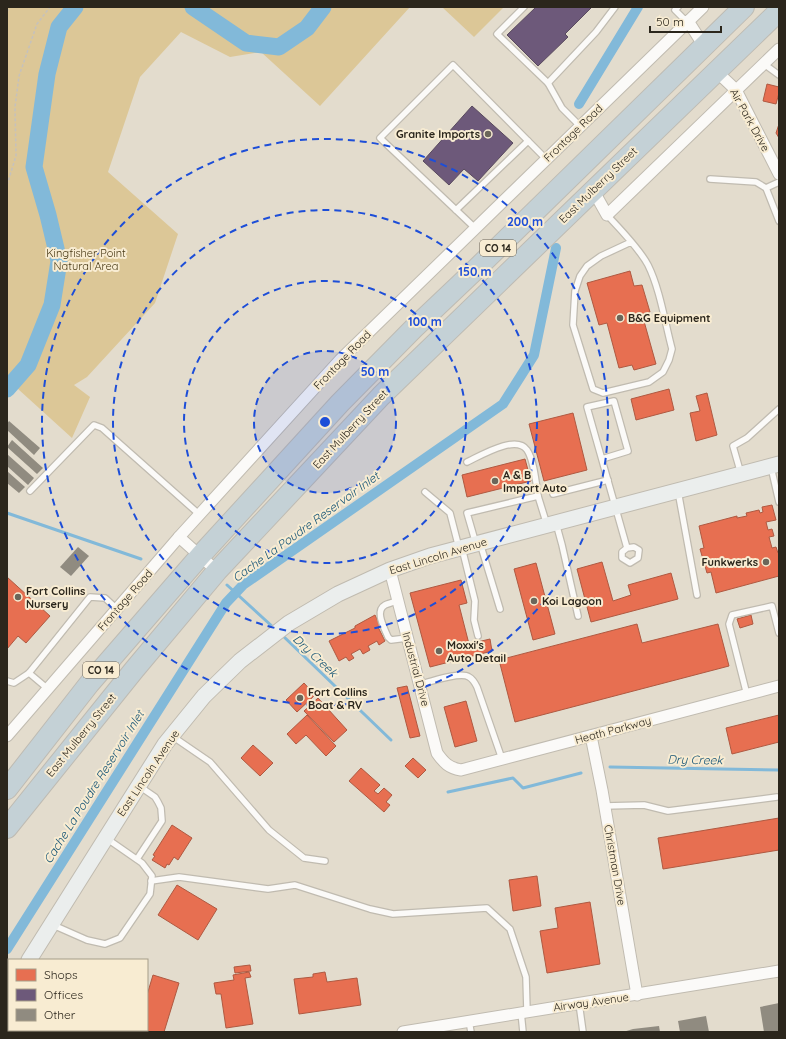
<svg xmlns="http://www.w3.org/2000/svg" width="786" height="1039" font-family="Quicksand,sans-serif">
	<rect width="100%" height="100%" fill="#e3dccd"/>
	<g fill="#dcc797">
		<path d="M7 7H410L320 106 261 52 230 57 181 32 140 77 108 172 178 234 155 303 87 377 74 385 90 397 72 438 7 379Z"/>
		<path d="M442 7H504L474 37Z"/>
	</g>
	<g fill="#e76f51" stroke="#af5941">
		<path d="M767 84 779 87V93L776 104 763 101Z"/>
		<path d="M779 124V138L776 133Z"/>
		<path d="M630 271 634 286 642 285 650 312 642 314 656 364 634 370 632 365 619 368 607 323 599 325 587 283Z"/>
		<path d="M669 389 674 410 636 420 631 399Z"/>
		<path d="M707 393 717 435 696 441 690 413 700 411 696 396Z"/>
		<path d="M573 413 587 470 544 481 529 424Z"/>
		<path d="M525 459 531 481 467 497 462 475Z"/>
		<path d="M772 505 776 520 766 522 768 530 772 529 774 536 769 537 772 548 776 547 778 553H779V576L716 593 711 572 707 573 700 549 704 548 699 526 737 516V518L747 516 746 513 759 510 760 513 763 512 762 507Z"/>
		<path d="M602 562 613 601 631 595 628 585 671 573 678 599 591 622 577 569Z"/>
		<path d="M536 563 555 634 533 640 514 569Z"/>
		<path d="M7 577 50 616 26 643 18 636 7 649Z"/>
		<path d="M461 580 467 603 459 605 469 644 490 639 492 651 430 667 410 593Z"/>
		<path d="M375 615 381 627H378L385 641 379 645 377 641 368 646 370 650 363 654 360 649 351 654 354 658 349 661 346 657 339 661 329 641 355 628V626Z"/>
		<path d="M751 615 753 624 740 628 737 619Z"/>
		<path d="M637 624 642 643 718 624 729 666 515 722 499 660Z"/>
		<path d="M304 683 315 695 297 712 286 700Z"/>
		<path d="M407 686 420 736 410 738 397 688Z"/>
		<path d="M318 698 347 730 334 742 304 711Z"/>
		<path d="M466 701 477 741 455 747 444 707Z"/>
		<path d="M307 715 336 746 326 756 306 735 296 744 287 734Z"/>
		<path d="M779 715V742L732 754 726 728Z"/>
		<path d="M253 745 273 763 260 776 241 758Z"/>
		<path d="M413 758 426 770 418 778 405 766Z"/>
		<path d="M361 768 380 785 374 791 378 794 384 788 392 795 386 802 390 805 384 812 349 781Z"/>
		<path d="M779 818V850L663 869 658 838Z"/>
		<path d="M172 825 192 838 178 860 174 857 169 865 167 864 165 868 152 860 155 856 153 855Z"/>
		<path d="M537 876 541 906 513 911 509 880Z"/>
		<path d="M177 885 217 909 198 940 158 915Z"/>
		<path d="M590 902 600 964 547 973 540 931 558 928 555 908Z"/>
		<path d="M250 965 251 971 235 973 234 967Z"/>
		<path d="M249 972 251 977 245 978 253 1024 226 1028 221 994H216L214 983 234 980 233 975Z"/>
		<path d="M325 972 327 982 357 978 361 1005 299 1014 294 979 313 977V974Z"/>
		<path d="M153 975 179 983 164 1032H151L145 1030H147V995Z"/>
	</g>
	<g fill="#6d597a" stroke="#594a5e">
		<path d="M536 7H592L565 34 568 37 538 66 507 35Z"/>
		<path d="M472 106 513 143 478 181 464 169 449 185 423 161Z"/>
	</g>
	<g fill="none" stroke-linecap="round" stroke-linejoin="round">
		<g stroke="#82b9d9" stroke-width="3">
			<path d="M7 513 141 559"/>
			<path d="M227 585 274 628"/>
			<path d="M282 635 391 740"/>
			<path d="M610 767 779 770"/>
			<path d="M448 792 513 778 523 788 581 773"/>
		</g>
		<g stroke="#82b9d9" stroke-width="10">
			<path d="M579 104 638 7"/>
			<path d="M7 949 226 603 243 585 503 404 534 355 556 248"/>
		</g>
		<g stroke="#82b9d9" stroke-width="17">
			<path d="M193 7 246 43 279 47 307 28 323 7"/>
			<path d="M7 389 28 365 52 305 59 261 48 215 34 167 47 74 59 27 75 7"/>
		</g>
	</g>
	<g fill="#908b80">
		<path d="M9 421 40 448 34 455 7 430V424Z"/>
		<path d="M12 440 43 468 37 474 7 447Z"/>
		<path d="M7 454 34 478 28 485 7 466Z"/>
		<path d="M7 471 25 487 19 493 7 483Z"/>
		<path d="M78 547 89 556 71 576 60 567Z"/>
		<path d="M779 1003V1032H764L760 1007Z"/>
		<path d="M706 1016 709 1032H680L678 1021Z"/>
		<path d="M659 1026 660 1032H623L633 1029Z"/>
	</g>
	<g fill="none" stroke-linecap="round" stroke-linejoin="round">
		<defs>
			<g id="lane">
				<path d="M524 7 497 34 548 83 562 108 580 126"/>
				<path d="M678 7 675 10 687 22"/>
				<path d="M764 64 779 75"/>
				<path d="M548 83 596 32 615 7"/>
				<path d="M710 179 756 182 766 188 779 221"/>
				<path d="M766 188 779 182"/>
				<path d="M456 210 528 141"/>
				<path d="M607 215C620 229 639 248 648 265 660 289 665 323 672 349L669 360 663 372 649 382 603 393 593 389 573 325 575 291 580 276 587 266 601 256 631 242"/>
				<path d="M475 228 380 138 453 65 546 159"/>
				<path d="M602 459 628 451 614 401 587 407 627 548 622 552V558L630 563 638 558 639 550 634 547 627 548"/>
				<path d="M467 462C480 456 516 434 527 450 534 460 536 483 538 496"/>
				<path d="M771 467 779 502"/>
				<path d="M741 474 733 446 747 438 779 409"/>
				<path d="M30 491 94 425 102 428 200 515"/>
				<path d="M678 491 697 595"/>
				<path d="M425 492 450 513 459 548"/>
				<path d="M553 494 608 480"/>
				<path d="M556 523 562 545 578 616"/>
				<path d="M480 543 500 609"/>
				<path d="M476 544 467 513 538 496 547 525"/>
				<path d="M462 548 475 601 474 620 478 636"/>
				<path d="M398 601C394 602 389 603 385 605 374 611 385 629 388 637L391 640 407 638"/>
				<path d="M29 673 48 689"/>
				<path d="M7 681 14 683 29 673 90 597 105 598 117 609"/>
				<path d="M420 684C431 682 460 671 469 677 473 679 475 683 477 687L502 759"/>
				<path d="M747 695 729 624 732 615 772 606 779 633"/>
				<path d="M172 736 210 762 269 830 304 858 325 861"/>
				<path d="M605 806 644 805 668 811 777 797"/>
				<path d="M137 859 162 821 161 808 158 802 155 797 139 786"/>
				<path d="M151 881 179 877 268 889 295 885 370 909 393 914 487 908 510 929 526 977 527 1011"/>
				<path d="M53 925 87 940 105 944 120 938 150 894 152 876 142 863 106 838"/>
				<path d="M579 1003 583 1032"/>
				<path d="M521 1012 523 1032"/>
				<path d="M469 1021 471 1032"/>
			</g>
			<g id="street">
				<path d="M688 21 704 46"/>
				<path d="M716 71 736 90 779 174"/>
				<path d="M593 190 607 215 779 49"/>
				<path d="M179 537 217 571"/>
				<path d="M390 570 437 753C444 763 449 768 461 770L779 686"/>
				<path d="M7 736 179 537 340 360 703 7"/>
				<path d="M591 736 602 790 637 995"/>
				<path d="M7 1010 9 1011"/>
				<path d="M43 1030 47 1032"/>
				<path d="M403 1032C528 1011 654 992 779 971"/>
			</g>
			<g id="secondary">
				<path d="M29 960 165 744 204 696 240 661 289 623 338 594 390 570 430 556 779 464"/>
				<path d="M7 995 9 992"/>
			</g>
			<g id="highway">
				<path d="M7 789 89 684 200 556 340 403 414 328 472 273 744 7"/>
				<path d="M7 828 134 670 217 571 381 396 779 11"/>
			</g>
		</defs>
		<use href="#lane" stroke="#c0bbb0" stroke-width="8"/>
		<use href="#street" stroke="#c0bbb0" stroke-width="13"/>
		<use href="#secondary" stroke="#c0bbb0" stroke-width="17"/>
		<use href="#highway" stroke="#bebbb3" stroke-width="22"/>
		<g stroke="#c5c1bd" stroke-width="1.5" stroke-dasharray="3 2" stroke-linecap="butt">
			<path d="M7 12 9 7"/>
			<path d="M7 185 16 156 15 107 19 76 37 24 50 7"/>
		</g>
		<use href="#lane" stroke="#fbfaf8" stroke-width="5.5"/>
		<use href="#street" stroke="#fbfaf8" stroke-width="11"/>
		<use href="#secondary" stroke="#ebeeed" stroke-width="15"/>
		<use href="#highway" stroke="#c4d1d6" stroke-width="20"/>
	</g>
	<circle cx="325" cy="422" r="71" fill="#1d4ed8" fill-opacity=".12"/>
	<g fill="none" stroke="#1d4ed8" stroke-width="2" stroke-dasharray="7 5">
		<circle cx="325" cy="422" r="71"/>
		<circle cx="325" cy="422" r="141"/>
		<circle cx="325" cy="422" r="212"/>
		<circle cx="325" cy="422" r="283"/>
	</g>
	<g fill="#6b665a" stroke="#f8ecd2" stroke-width="1.5">
		<circle cx="488" cy="134" r="4"/>
		<circle cx="620" cy="318" r="4"/>
		<circle cx="495" cy="481" r="4"/>
		<circle cx="766" cy="562" r="4"/>
		<circle cx="18" cy="597" r="4"/>
		<circle cx="534" cy="601" r="4"/>
		<circle cx="439" cy="651" r="4"/>
		<circle cx="300" cy="698" r="4"/>
	</g>
	<g text-anchor="middle" stroke-width="4" stroke-linejoin="round" paint-order="stroke">
		<g fill="#f8ecd2" stroke="#686153" stroke-width="1">
			<rect x="480" y="240" width="36" height="16" rx="3"/>
			<rect x="83" y="662" width="36" height="16" rx="3"/>
		</g>
		<g font-size="10" font-weight="bold" fill="#2b261c">
			<text x="498" y="252">CO 14</text>
			<text x="101" y="674">CO 14</text>
		</g>
		<g font-size="11" fill="#2b261c" stroke="#f8ecd2">
			<text transform="translate(750 120) rotate(61)" y="4">Air Park Drive</text>
			<text transform="translate(573 133) rotate(-44)" y="4">Frontage Road</text>
			<text transform="translate(598 185) rotate(-44)" y="4">East Mulberry Street</text>
			<text transform="translate(342 360) rotate(-46)" y="4">Frontage Road</text>
			<text transform="translate(350 429) rotate(-47)" y="4">East Mulberry Street</text>
			<text transform="translate(438 556) rotate(-17)" y="4">East Lincoln Avenue</text>
			<text transform="translate(125 600) rotate(-49)" y="4">Frontage Road</text>
			<text transform="translate(416 669) rotate(75)" y="4">Industrial Drive</text>
			<text transform="translate(613 730) rotate(-15)" y="4">Heath Parkway</text>
			<text transform="translate(81 735) rotate(-51)" y="4">East Mulberry Street</text>
			<text transform="translate(148 773) rotate(-56)" y="4">East Lincoln Avenue</text>
			<text transform="translate(615 865) rotate(80)" y="4">Christman Drive</text>
			<text transform="translate(591 1002) rotate(-8)" y="4">Airway Avenue</text>
		</g>
		<g font-size="11" font-weight="bold" fill="#2b261c" stroke="#f8ecd2" text-anchor="start">
			<text x="480" y="138" text-anchor="end">Granite Imports</text>
			<text x="628" y="322">B&amp;G Equipment</text>
			<text x="503" y="479">A &amp; B<tspan x="503" dy="13">Import Auto</tspan></text>
			<text x="758" y="566" text-anchor="end">Funkwerks</text>
			<text x="26" y="595">Fort Collins<tspan x="26" dy="13">Nursery</tspan></text>
			<text x="542" y="605">Koi Lagoon</text>
			<text x="447" y="649">Moxxi's<tspan x="447" dy="13">Auto Detail</tspan></text>
			<text x="308" y="696">Fort Collins<tspan x="308" dy="13">Boat &amp; RV</tspan></text>
		</g>
		<g font-size="11" fill="#463713" stroke="#f8ecd2">
			<text x="86" y="257">Kingfisher Point<tspan x="86" dy="13">Natural Area</tspan></text>
		</g>
		<g font-size="12" font-style="italic" fill="#125275" stroke="#f8ecd2">
			<text transform="translate(306 527) rotate(-36)" y="4">Cache La Poudre Reservoir Inlet</text>
			<text transform="translate(315 656) rotate(43)" y="4">Dry Creek</text>
			<text transform="translate(695 760) rotate(1)" y="4">Dry Creek</text>
			<text transform="translate(94 787) rotate(-58)" y="4">Cache La Poudre Reservoir Inlet</text>
		</g>
	</g>
	<circle cx="325" cy="422" r="6" fill="#1d4ed8" stroke="#f8ecd2" stroke-width="2"/>
	<g font-size="12" text-anchor="middle" font-weight="bold" fill="#1d4ed8" stroke="#f8ecd2" stroke-width="4" stroke-linejoin="round" paint-order="stroke">
		<text x="525" y="226">200 m</text>
		<text x="475" y="276">150 m</text>
		<text x="425" y="326">100 m</text>
		<text x="375" y="376">50 m</text>
	</g>
	<rect width="786" height="1039" fill="none" stroke="#2b261c" stroke-width="16"/>
	<rect x="8" y="959" width="140" height="72" fill="#f8ecd2" stroke="#a69d89"/>
	<rect x="16" y="969" width="20" height="12" fill="#e76f51" stroke="#a69d89"/>
	<text x="44" y="979" font-size="12" fill="#2b261c">Shops</text>
	<rect x="16" y="989" width="20" height="12" fill="#6d597a" stroke="#a69d89"/>
	<text x="44" y="999" font-size="12" fill="#2b261c">Offices</text>
	<rect x="16" y="1009" width="20" height="12" fill="#908b80" stroke="#a69d89"/>
	<text x="44" y="1019" font-size="12" fill="#2b261c">Other</text>
	<path d="M650 26v6h71v-6" fill="none" stroke="#2b261c" stroke-width="2"/>
	<text x="656" y="26" font-size="12" fill="#2b261c" stroke="#f8ecd2" stroke-width="3" paint-order="stroke">50 m</text>
</svg>
